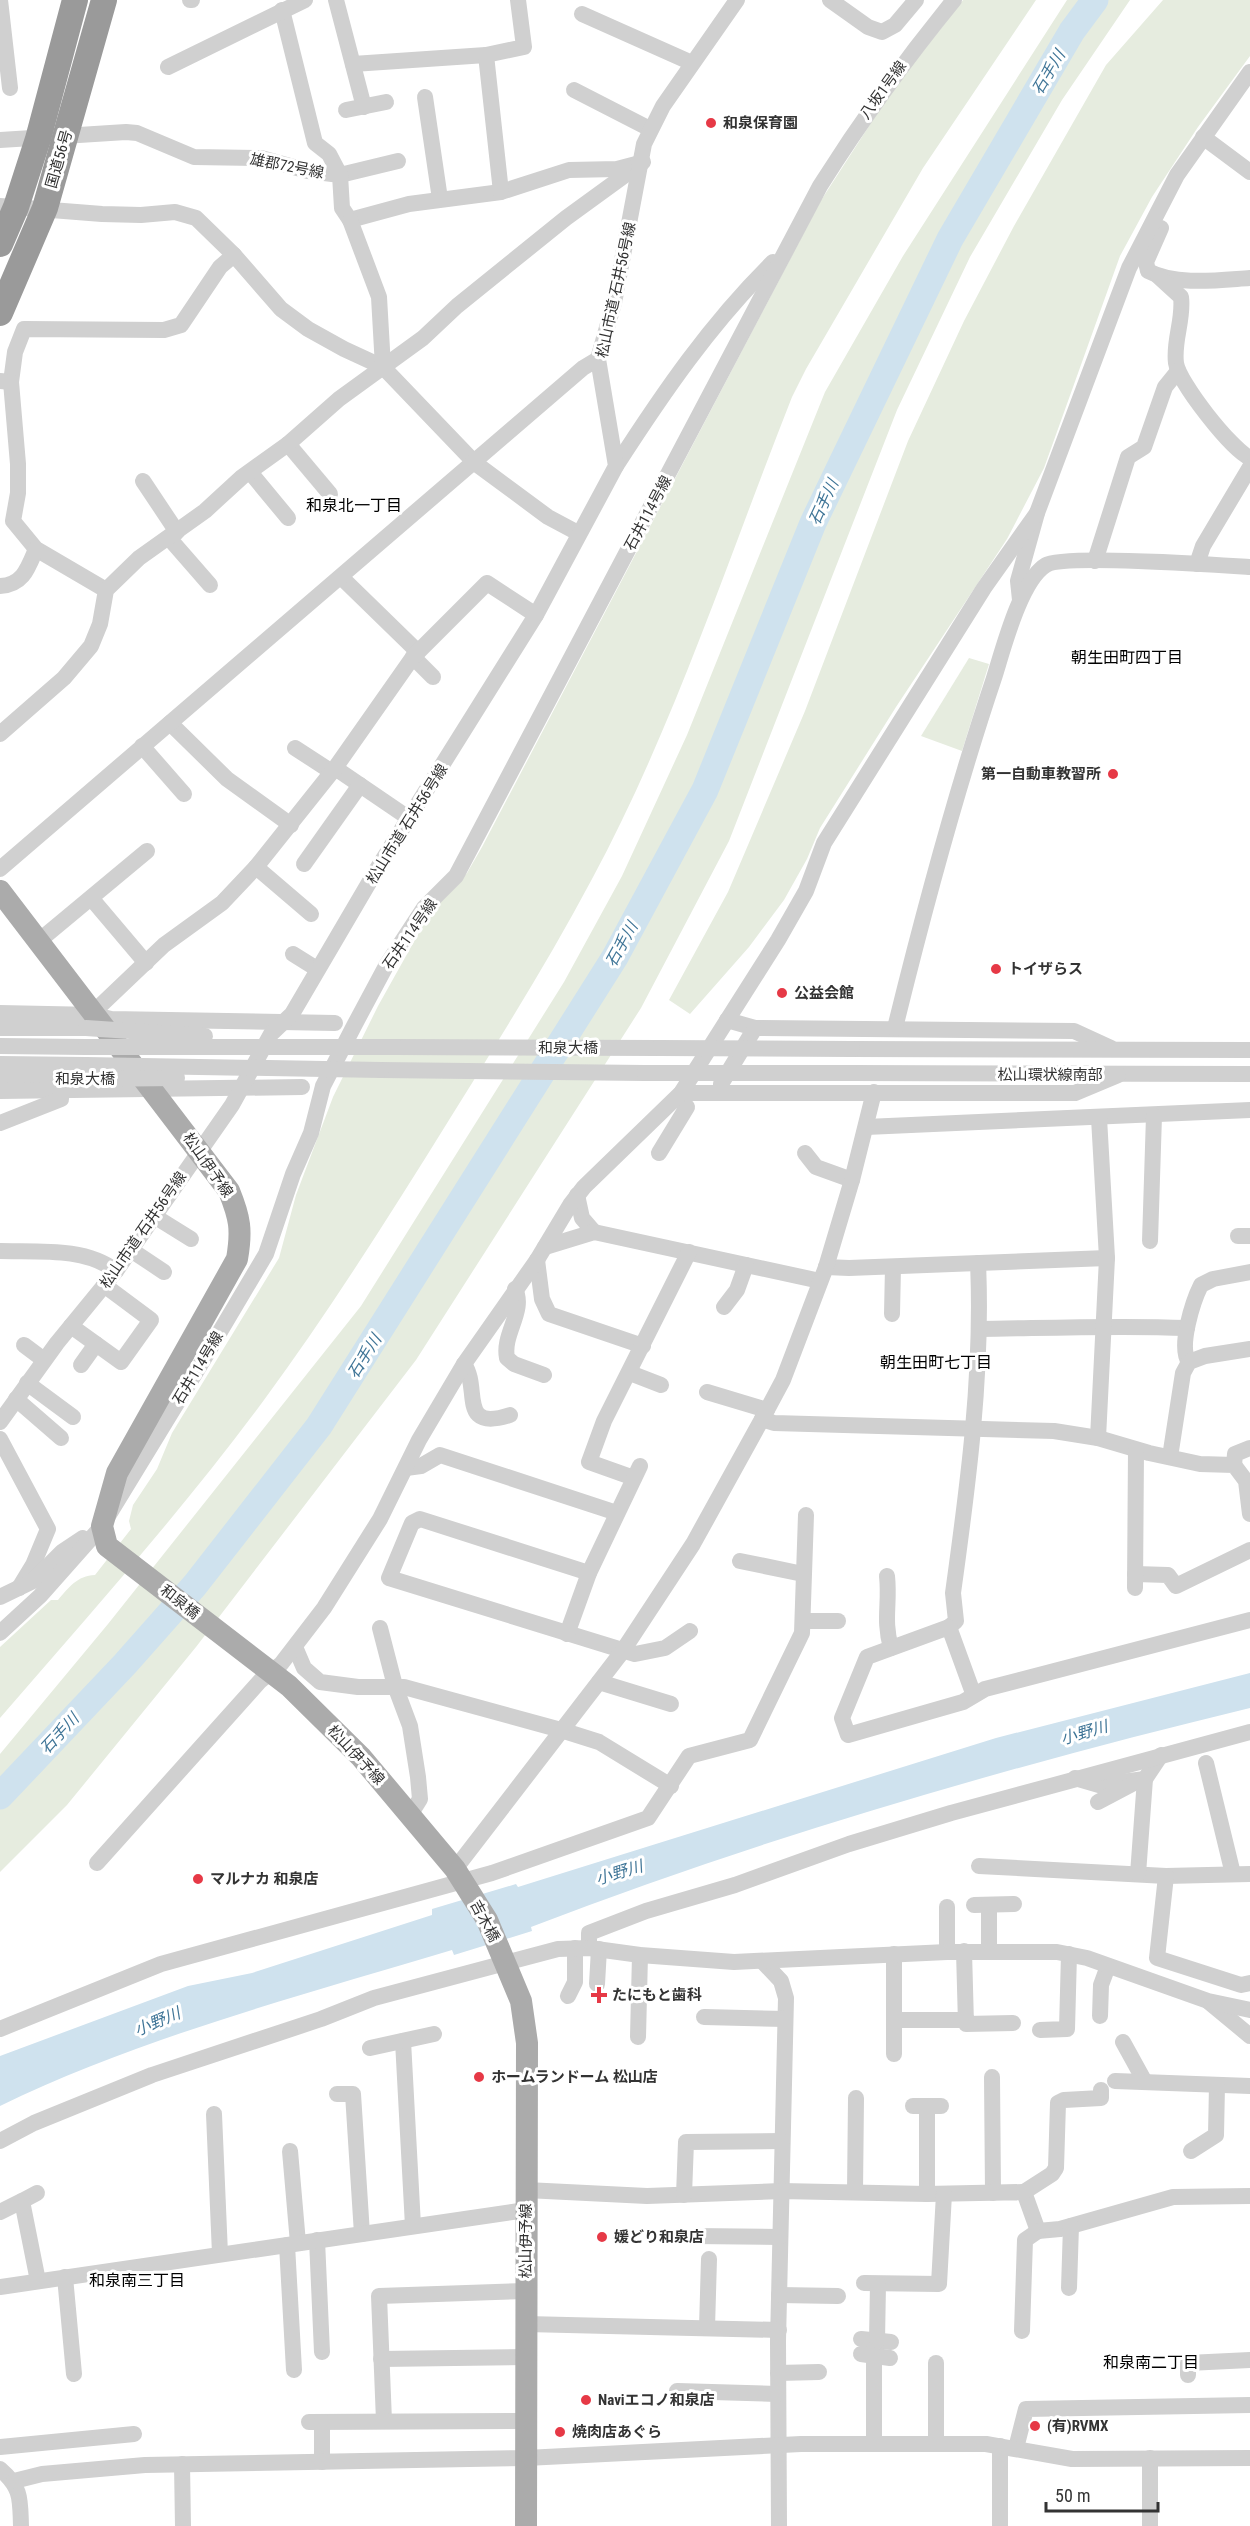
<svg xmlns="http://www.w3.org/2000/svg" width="1250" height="2526" font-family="'Roboto Condensed','Noto Sans JP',sans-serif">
	<rect width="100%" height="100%" fill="#fff"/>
	<g fill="#e6ecdf">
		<path d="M963 0H1036L923 168 806 369 792 397C729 556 673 729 592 879 548 962 498 1041 449 1120 390 1215 330 1310 264 1400 182 1511 90 1614 0 1718V1647L51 1600H58C69 1587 77 1576 95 1575L131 1529 129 1521 133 1505 157 1469 172 1433 279 1258 296 1195 333 1097 378 1006 430 913 467 873 482 847 820 202 889 95Z"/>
		<path d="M1067 0H1130L1062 100 970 257 897 410 729 841 641 1008 416 1360 196 1647 67 1805 0 1872V1754L108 1624 361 1306 564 982 622 876 687 735 825 392 903 256Z"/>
		<path d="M1163 0H1250V56L1198 127 1152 197 1120 256 1044 468 1007 539 896 707 820 828 807 859 784 900 749 947 690 1014 669 1000 728 892 805 711 908 441 964 321 1014 226 1106 65Z"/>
		<path d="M969 658 989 664 962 751 921 736Z"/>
	</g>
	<path fill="#cfe2ee" d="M1250 1673V1708C1007 1767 765 1837 531 1927L532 1931 454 1955 452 1950C303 1995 139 2038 0 2106V2056L188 1986 252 1973 432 1915V1909L516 1884 518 1887 996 1738Z"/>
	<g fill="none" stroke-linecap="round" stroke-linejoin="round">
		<path stroke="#cfe2ee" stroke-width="27" d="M0 1796 125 1664 195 1585 319 1426 615 957 705 790 813 523 950 239 1072 31 1095 0"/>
		<g stroke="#d0d0d0" stroke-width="16">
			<path d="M0 0 10 88"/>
			<path d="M190 0H192"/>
			<path d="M336 0 364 107"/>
			<path d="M830 0 868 27 882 32 895 25 916 0"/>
			<path d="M282 10 315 143 329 154 340 175 398 161"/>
			<path d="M582 14 692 63"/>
			<path d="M353 64 486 55"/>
			<path d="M168 67 305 0"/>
			<path d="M574 90 650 129"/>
			<path d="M425 97 440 199"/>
			<path d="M346 110 386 102"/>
			<path d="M1203 137 1250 172"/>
			<path d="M0 140 126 132 137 133 194 157 261 158 308 171 340 175 342 208 350 220 409 204 501 192 569 170 617 169 636 164"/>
			<path d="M501 192 486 55 524 47 518 0"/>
			<path d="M0 206 102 214 141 215 175 212 196 218 234 255 281 309 308 329 344 349 383 367 475 463 548 517 578 533"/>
			<path d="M350 220 379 297 383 367"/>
			<path d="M1161 228 1146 262 1148 271C1176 286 1219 280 1250 278"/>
			<path d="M1158 276 1181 297C1184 319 1173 341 1176 363 1179 383 1231 449 1250 458"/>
			<path d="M0 381 11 382 15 352 24 329 164 330 181 325 220 267 234 255"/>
			<path d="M11 382 18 464V493L13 521 36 549 106 590"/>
			<path d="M288 444 330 494"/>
			<path d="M616 466C663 393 711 323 773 262"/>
			<path d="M250 472 288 518"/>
			<path d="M143 481 177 532"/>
			<path d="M169 538 210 585"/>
			<path d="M1095 561 1128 457 1144 447 1165 387 1178 371"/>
			<path d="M1197 564 1203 546 1250 467"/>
			<path d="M341 577 418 652"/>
			<path d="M0 586C23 585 28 568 36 549"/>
			<path d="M1020 600 1018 581 1037 513 1129 268 1177 175 1250 72"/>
			<path d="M413 657 433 677"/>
			<path d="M170 723 227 779 291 825"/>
			<path d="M0 734 64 678 91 646 100 624 106 590 139 558 205 511 242 477 288 444 339 399 423 338 457 306 566 218 643 162"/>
			<path d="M142 746 184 794"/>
			<path d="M295 748 332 772"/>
			<path d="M335 768 410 819"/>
			<path d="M304 864 360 785"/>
			<path d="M256 867 311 914"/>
			<path d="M0 869 583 368 598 359"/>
			<path d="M91 898 146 963"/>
			<path d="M40 940 147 851"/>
			<path d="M293 954 317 969"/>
			<path d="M0 1013 95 1015 111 1019 335 1023"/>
			<path d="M95 1015 101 1005 164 945 222 903 256 867 335 768 413 657 487 583 536 615"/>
			<path d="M727 1020 755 1028 1074 1031 1111 1048"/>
			<path d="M0 1028H86"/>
			<path d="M895 1028C924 910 955 794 994 678 1003 650 1020 581 1046 565 1063 554 1220 565 1250 567"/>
			<path d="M0 1046 86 1047"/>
			<path d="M395 1047 659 1048"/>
			<path d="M852 1049 1250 1050"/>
			<path d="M0 1064 86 1065"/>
			<path d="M381 1070 645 1073"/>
			<path d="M851 1073 1250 1074"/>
			<path d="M0 1079H86"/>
			<path d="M721 1084 755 1028"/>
			<path d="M0 1091 302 1087"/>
			<path d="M681 1093H1075L1118 1075"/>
			<path d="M0 1123 61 1099V1091"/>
			<path d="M866 1127 1250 1110"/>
			<path d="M659 1153 687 1107 677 1098"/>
			<path d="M805 1153 816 1167 852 1180"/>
			<path d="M577 1195 582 1218 594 1232"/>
			<path d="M154 1216 191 1239"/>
			<path d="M1238 1236H1250"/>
			<path d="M1150 1241 1154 1116"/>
			<path d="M545 1247 594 1232 820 1281"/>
			<path d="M131 1250 164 1272"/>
			<path d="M0 1251C38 1252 85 1247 116 1271"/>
			<path d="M537 1260 542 1299 549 1314 643 1346"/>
			<path d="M826 1267 849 1268 1107 1258"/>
			<path d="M515 1289C526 1311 502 1334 507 1358L514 1364 544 1375"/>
			<path d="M724 1307 737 1290 746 1265"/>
			<path d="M892 1314 893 1267"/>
			<path d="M71 1326 121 1362 151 1320 104 1285"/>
			<path d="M979 1329C1049 1328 1118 1325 1187 1328"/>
			<path d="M24 1345 44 1360"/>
			<path d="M1189 1362C1178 1347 1193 1301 1201 1285L1213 1279 1250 1272"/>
			<path d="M464 1364C481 1388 457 1432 510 1415"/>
			<path d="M81 1365 96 1344"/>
			<path d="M630 1373 661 1385"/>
			<path d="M27 1383 73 1417"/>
			<path d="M707 1392 767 1410"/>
			<path d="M16 1399 61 1438"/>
			<path d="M762 1419 774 1423 1054 1431 1098 1438 1149 1453 1200 1464 1234 1465 1246 1481 1250 1514"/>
			<path d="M0 1422 57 1343 116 1271 232 1105 271 1034 292 1014 377 869 536 615 616 466 598 359 614 303 644 144 663 106 737 0"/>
			<path d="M1098 1438 1107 1258 1099 1118"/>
			<path d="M0 1439 48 1529 33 1565 19 1588"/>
			<path d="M1170 1457 1183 1373 1189 1362 1205 1356 1250 1349"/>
			<path d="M1234 1465 1235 1454 1250 1448"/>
			<path d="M406 1468 421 1466 440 1455 617 1513"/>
			<path d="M634 1478 589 1462 604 1421 689 1252"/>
			<path d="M740 1561 803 1574"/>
			<path d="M589 1573 420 1519 412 1523 389 1578 635 1654 665 1648 690 1631"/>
			<path d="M1135 1574 1168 1575 1176 1586 1250 1550"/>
			<path d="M887 1576C890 1604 883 1619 891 1648"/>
			<path d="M1135 1588 1136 1450"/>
			<path d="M0 1597 33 1581 62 1552 83 1538"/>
			<path d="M804 1621H838"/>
			<path d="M949 1627 956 1621 953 1593C968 1485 983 1373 978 1263"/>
			<path d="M380 1628 395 1686 410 1726 418 1777 420 1799 410 1815"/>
			<path d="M0 1633 40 1596 102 1526 202 1362 266 1254 293 1174 311 1133 323 1086 355 1024 386 966 424 908 456 876 820 186C861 121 905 60 954 0"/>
			<path d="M567 1634 589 1573 640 1466"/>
			<path d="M295 1647 304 1668 320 1682 358 1687H404L561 1730 599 1742 671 1786"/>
			<path d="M599 1682 671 1704"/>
			<path d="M973 1693 949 1627 867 1657 842 1718 848 1735 963 1702 985 1689 1250 1620"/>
			<path d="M1206 1763 1233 1874"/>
			<path d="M1075 1778 1099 1785 1145 1779"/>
			<path d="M1098 1802 1134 1783"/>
			<path d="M97 1863 260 1681 281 1664 324 1608 380 1519 419 1440 464 1364 537 1260 570 1205 584 1187 681 1093 778 940 806 891 824 843 984 588 1037 513"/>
			<path d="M979 1866 1166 1876 1250 1874"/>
			<path d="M455 1869 622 1652 693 1544 767 1410 783 1380 826 1267 852 1180 874 1092"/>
			<path d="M1138 1874 1145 1779 1161 1755"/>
			<path d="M1166 1876 1157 1958 1241 1985 1250 1983"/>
			<path d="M974 1905 1014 1904"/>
			<path d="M989 1905V1951"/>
			<path d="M589 1948V1933L646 1911 735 1885 849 1844 951 1813 1250 1732"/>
			<path d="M964 1951 966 2024 1013 2023"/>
			<path d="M947 1952V1907"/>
			<path d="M894 1954V2054"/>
			<path d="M763 1962 781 1981 786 1998 778 2341 779 2526"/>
			<path d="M597 1984 599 1949"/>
			<path d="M568 1996 575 1982V1948"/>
			<path d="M1209 2002 1250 2036"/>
			<path d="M1100 2016 1101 1985 1108 1966"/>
			<path d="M704 2017 785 2019"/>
			<path d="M895 2020H965"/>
			<path d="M0 2029 161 1964 492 1873 648 1818 689 1756 750 1740 802 1633 806 1515"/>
			<path d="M1040 2030 1067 2029 1069 1954"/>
			<path d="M638 2037 640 1955"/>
			<path d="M403 2041 413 2226"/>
			<path d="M1123 2042 1145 2082"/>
			<path d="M370 2048 434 2034"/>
			<path d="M992 2077 993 2193"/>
			<path d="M1115 2081 1250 2086"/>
			<path d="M337 2094H353L362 2234"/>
			<path d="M913 2106H941"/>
			<path d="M214 2114 220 2254"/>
			<path d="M0 2141 34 2123 152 2075 321 2019 374 1998 558 1949 589 1948 640 1955 734 1962 947 1952H1057L1087 1958 1208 2001 1250 2010"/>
			<path d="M290 2151 298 2243"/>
			<path d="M1191 2151 1216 2135 1217 2085"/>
			<path d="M526 2190 647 2196 781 2191 927 2194 1024 2192 1038 2231 1060 2229 1173 2197 1250 2196"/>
			<path d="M855 2192 856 2098"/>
			<path d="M1024 2192 1052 2174 1056 2168 1058 2103 1064 2100 1101 2098V2090"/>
			<path d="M927 2194V2106"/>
			<path d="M684 2195 686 2142 782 2141"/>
			<path d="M22 2201 37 2193"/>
			<path d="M0 2212 22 2201 38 2281"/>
			<path d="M694 2236 780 2237"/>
			<path d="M317 2240 322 2352"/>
			<path d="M287 2245 294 2370"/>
			<path d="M65 2277 74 2374"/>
			<path d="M864 2283 939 2284 944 2194"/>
			<path d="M0 2287 526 2210"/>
			<path d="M1069 2288 1071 2226"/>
			<path d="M779 2295 838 2296"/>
			<path d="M526 2324 779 2330"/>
			<path d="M707 2328 709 2259"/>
			<path d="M1022 2331 1025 2240 1038 2231"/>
			<path d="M861 2339 891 2342"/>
			<path d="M877 2341 878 2284"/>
			<path d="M861 2354 890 2358"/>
			<path d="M381 2359 526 2357"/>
			<path d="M778 2373 819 2372"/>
			<path d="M1188 2375V2363L1250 2360"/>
			<path d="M677 2391 777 2394"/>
			<path d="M384 2421 379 2296 526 2291"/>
			<path d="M309 2422 526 2421"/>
			<path d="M874 2443V2356"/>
			<path d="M936 2443V2363"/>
			<path d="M1000 2446V2526"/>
			<path d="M0 2447 134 2434"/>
			<path d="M1016 2448 1026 2409 1250 2405"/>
			<path d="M1150 2458V2526"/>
			<path d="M322 2462V2422"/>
			<path d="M182 2464 183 2526"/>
			<path d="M0 2469C22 2488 20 2499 21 2526"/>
			<path d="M14 2481 42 2474 145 2465 526 2458 801 2444H986L1072 2459 1250 2458"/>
		</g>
		<path stroke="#ababab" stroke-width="22" d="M0 891 229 1191C240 1218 242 1230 237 1259L117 1473 102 1526 107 1546 289 1686 361 1757 455 1869 487 1920 521 2001 527 2043 526 2526"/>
		<g stroke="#9a9a9a" stroke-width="26">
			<path d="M0 244 16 207 38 139 75 0"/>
			<path d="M0 313 45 208 104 0"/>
		</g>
		<g stroke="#d0d0d0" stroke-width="16">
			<path d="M86 1028 205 1036"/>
			<path d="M86 1047H395"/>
			<path d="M659 1048 852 1049"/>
			<path d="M86 1065 381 1070"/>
			<path d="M645 1073H851"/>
			<path d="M86 1079 177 1078"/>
		</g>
	</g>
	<g fill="#e63946" stroke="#fff" stroke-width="2">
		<circle cx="711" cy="123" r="6"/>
		<circle cx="1113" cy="774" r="6"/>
		<circle cx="996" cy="969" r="6"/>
		<circle cx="782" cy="993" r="6"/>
		<circle cx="198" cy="1879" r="6"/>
		<path d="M596 1986h6v6h6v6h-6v6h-6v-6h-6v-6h6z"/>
		<circle cx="479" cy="2077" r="6"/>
		<circle cx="602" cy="2237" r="6"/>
		<circle cx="586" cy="2400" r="6"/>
		<circle cx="1035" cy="2426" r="6"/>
		<circle cx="560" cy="2432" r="6"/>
	</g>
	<g text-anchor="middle" stroke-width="6" stroke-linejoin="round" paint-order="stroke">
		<g font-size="15" fill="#333" stroke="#fff">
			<text transform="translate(883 90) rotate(-54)" y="5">八坂1号線</text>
			<text transform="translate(59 159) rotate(-74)" y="5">国道56号</text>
			<text transform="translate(287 166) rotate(11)" y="5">雄郡72号線</text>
			<text transform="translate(616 290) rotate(-78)" y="5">松山市道 石井56号線</text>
			<text transform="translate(648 513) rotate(-62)" y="5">石井114号線</text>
			<text transform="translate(407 824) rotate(-58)" y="5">松山市道 石井56号線</text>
			<text transform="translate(410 934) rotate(-55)" y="5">石井114号線</text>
			<text x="568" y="1053">和泉大橋</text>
			<text x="1050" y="1080">松山環状線南部</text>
			<text x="85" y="1084">和泉大橋</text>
			<text transform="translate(208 1165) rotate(55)" y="5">松山伊予線</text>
			<text transform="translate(143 1230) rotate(-55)" y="5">松山市道 石井56号線</text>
			<text transform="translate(198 1368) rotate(-59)" y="5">石井114号線</text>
			<text transform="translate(180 1602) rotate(38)" y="5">和泉橋</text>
			<text transform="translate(356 1755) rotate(47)" y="5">松山伊予線</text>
			<text transform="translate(485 1921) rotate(62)" y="5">吉木橋</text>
			<text transform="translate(526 2241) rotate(-90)" y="5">松山伊予線</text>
		</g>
		<g font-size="15" font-weight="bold" fill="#333" stroke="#fff" text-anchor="start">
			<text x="723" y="128">和泉保育園</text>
			<text x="1101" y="779" text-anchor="end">第一自動車教習所</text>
			<text x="1008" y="974">トイザらス</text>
			<text x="794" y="998">公益会館</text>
			<text x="210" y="1884">マルナカ 和泉店</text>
			<text x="612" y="2000">たにもと歯科</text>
			<text x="491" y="2082">ホームランドーム 松山店</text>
			<text x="614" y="2242">媛どり和泉店</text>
			<text x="598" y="2405">Naviエコノ和泉店</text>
			<text x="1047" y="2431">(有)RVMX</text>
			<text x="572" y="2437">焼肉店あぐら</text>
		</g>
		<g font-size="16" font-style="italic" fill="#3f7597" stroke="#fff">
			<text transform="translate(1048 72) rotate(-59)" y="6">石手川</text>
			<text transform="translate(823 502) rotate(-65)" y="6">石手川</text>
			<text transform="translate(621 944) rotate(-61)" y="6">石手川</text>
			<text transform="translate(364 1356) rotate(-58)" y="6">石手川</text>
			<text transform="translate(1084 1732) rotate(-16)" y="6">小野川</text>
			<text transform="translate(59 1733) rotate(-47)" y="6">石手川</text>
			<text transform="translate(619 1872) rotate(-17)" y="6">小野川</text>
			<text transform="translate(157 2021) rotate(-23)" y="6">小野川</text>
		</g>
		<g font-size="16" fill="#000" stroke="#fff">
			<text x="354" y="511">和泉北一丁目</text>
			<text x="1127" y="663">朝生田町四丁目</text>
			<text x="936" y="1368">朝生田町七丁目</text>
			<text x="137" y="2286">和泉南三丁目</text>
			<text x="1151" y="2368">和泉南二丁目</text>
		</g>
	</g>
	<path d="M1046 2502v9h112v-9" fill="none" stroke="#333333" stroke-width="3"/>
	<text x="1055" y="2502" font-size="18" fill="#333333" stroke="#ffffff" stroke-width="4.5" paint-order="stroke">50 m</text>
</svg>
